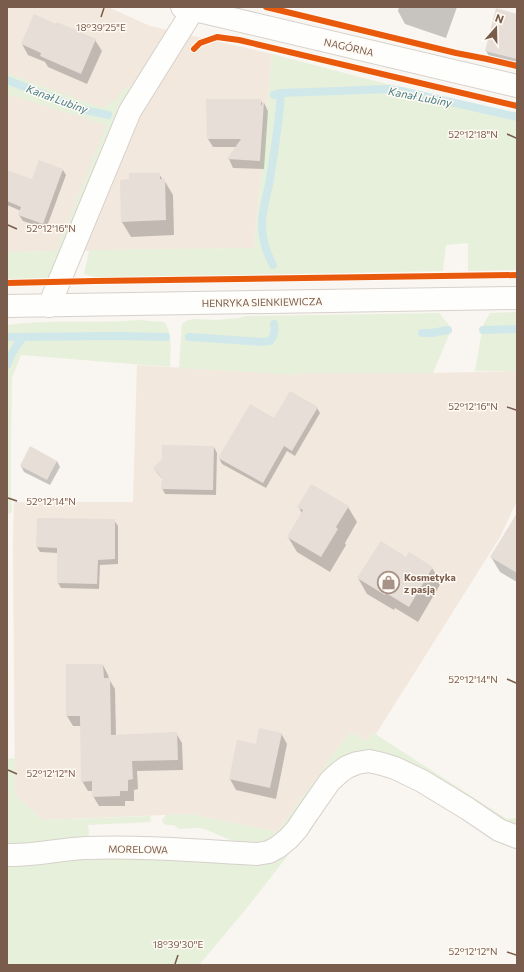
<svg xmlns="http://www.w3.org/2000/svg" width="524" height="972" font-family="Commissioner,sans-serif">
	<rect width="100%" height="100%" fill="#f9f5f0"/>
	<g fill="#f2e8de">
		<path d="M7 7H108L150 26 272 54 254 248 7 252Z"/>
		<path d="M137 365 166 367 300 373H433L517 371V501L500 537 376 734 372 732 368 741 351 733 344 740 277 832 190 814 42 820 15 794 13 545 14 502H133Z"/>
	</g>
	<g fill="#e7f0db">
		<path d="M272 54 517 118V270L468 271V243L446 245 443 271 97 278 84 274 89 250 254 248Z"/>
		<path d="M7 73 102 108 116 99 125 88 133 86 52 275 47 279H7V252L56 251 106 125 7 94Z"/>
		<path d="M517 312V371H475L483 325 490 313Z"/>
		<path d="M439 313 449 325V335L433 373H300V375L179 368 182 324 186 321 193 319 216 320 239 318 246 316Z"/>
		<path d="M138 320 164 322C173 330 170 355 170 367L21 355 12 378 11 442V499L12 511 11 513 7 514V325C50 319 95 324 138 320Z"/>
		<path d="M372 732 507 819 517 818V832L383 755 301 812 270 841 246 845 230 840 207 830 199 828 179 829 174 825H167L163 823 162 820 166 815 190 814 277 832 344 740 351 733 368 741Z"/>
		<path d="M15 758V794L42 820 150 816 151 822 88 825 89 832 88 837 7 848V759Z"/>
		<path d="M293 849 246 909 199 965H7V862L132 857 243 864 269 863 279 856Z"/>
	</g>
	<g fill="#0003">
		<path d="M399 7H457L446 38 405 24 398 11Z"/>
		<path d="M517 15V63L489 56 486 51Z"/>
		<path d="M95 40 102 51 87 84 48 67 45 62 28 55 22 44Z"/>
		<path d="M260 100 263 104 264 103 268 111 264 169 233 168 229 159 236 147H213L208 139Z"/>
		<path d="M63 170 66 175 46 229 23 221 19 215 21 211 7 205V171L33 181Z"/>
		<path d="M159 174 163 180H164L173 195 174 235 131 237 122 222 130 180Z"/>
		<path d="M317 408 320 413 295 456 287 451 266 488 222 464 219 458 274 419Z"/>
		<path d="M214 447 217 453 216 495 165 494 162 488 163 479 157 473 154 468Z"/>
		<path d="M57 461 60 467 50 485 24 472 21 466Z"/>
		<path d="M299 507H348L357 522 345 543 346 545 330 572 297 552 288 537 302 514Z"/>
		<path d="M114 520 118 526V564L100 565 99 589 61 588 58 583V553L40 552 37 547Z"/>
		<path d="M517 526V582L500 572 491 557Z"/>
		<path d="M406 558 432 568 441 583 418 622 395 608 394 610 367 594 358 578Z"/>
		<path d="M67 665H103L108 675 109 679 115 689 116 736 176 733 182 743 183 770 137 771 138 789 134 790V801H125V806H99L93 796V791H88L82 781V726H73L67 716Z"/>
		<path d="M281 733 287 744 276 799 236 790 230 779 257 745Z"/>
	</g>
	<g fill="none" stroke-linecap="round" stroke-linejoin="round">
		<g stroke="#d0e8ea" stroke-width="8">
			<path d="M7 80 81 109 108 115"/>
			<path d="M274 95 281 93 389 89 402 91 517 117"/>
			<path d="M273 265C266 252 262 239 262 224 262 211 266 198 269 185 274 154 279 124 281 93"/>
			<path d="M483 330 517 329"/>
			<path d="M422 333H432L448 330"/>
			<path d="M8 337 118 336 166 337"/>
			<path d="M189 337 262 342 270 341C275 335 275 332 274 324"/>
			<path d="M7 365C10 355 16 346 23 337"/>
		</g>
	</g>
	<g fill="#e6ded7">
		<path d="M496 8 517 14V59L485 51Z"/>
		<path d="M34 14 56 24 57 22 96 39 81 74 40 56 41 53 21 44Z"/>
		<path d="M206 99H261V106L264 101 260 161 227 159 241 139H207Z"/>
		<path d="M39 160 63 169 43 224 18 215 21 207 7 201V170L32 179Z"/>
		<path d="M129 173H160V179H165L166 220 121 222 120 180 129 179Z"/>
		<path d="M290 391 318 407 292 451 284 446 263 483 218 458 250 404 274 418Z"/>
		<path d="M162 445 214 446 213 490 161 489 162 478 153 468 162 459Z"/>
		<path d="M30 446 57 461 47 480 20 466Z"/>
		<path d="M311 484 349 506 336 527 338 529 321 557 287 537 303 510 297 507Z"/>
		<path d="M517 513V573L490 557Z"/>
		<path d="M37 518 115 519V559L98 560 97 584 57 583V548L36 547Z"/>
		<path d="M381 541 406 557 409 552 433 567 409 607 386 593 385 595 357 578Z"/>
		<path d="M66 664H103L104 678H110L111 735 177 732 178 760 132 761 133 779 128 780V791H120V796L92 797V781L81 782 80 716H66Z"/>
		<path d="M259 728 282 733 270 788 229 779 237 740 256 744Z"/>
	</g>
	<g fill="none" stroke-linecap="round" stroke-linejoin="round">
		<defs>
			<g id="minor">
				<path d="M182 7 517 86"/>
				<path d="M7 306 517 298"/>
				<path d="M49 306 130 111 193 10"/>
				<path d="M7 855C34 856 60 849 86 848 143 846 200 851 257 854L269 852 278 847 288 839 297 829 305 817 330 781 340 772 347 767 357 763 369 761 382 764 395 768 422 781 468 809 499 830 517 837"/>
			</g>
		</defs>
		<use href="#minor" stroke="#d7d1cb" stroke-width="24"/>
		<use href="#minor" stroke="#fefefd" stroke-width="22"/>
		<defs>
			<g id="cycleway">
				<path d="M266 7 456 53 487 59 517 66"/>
				<path d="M194 49 200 43 217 37 239 40 517 106"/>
				<path d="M7 283 95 281 517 275"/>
			</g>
		</defs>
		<use href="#cycleway" stroke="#fffaf3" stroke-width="8"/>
		<use href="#cycleway" stroke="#e8590c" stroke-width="6"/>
	</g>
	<path fill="none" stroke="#7a5c4d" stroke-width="1.5" d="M101 17 104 8M507 134 516 138M8 225 17 229M507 407 516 410M8 498 17 501M507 679 516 683M8 770 17 774M507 952 516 955M175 964 178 955"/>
	<defs>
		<symbol id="shop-ring" viewBox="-11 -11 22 22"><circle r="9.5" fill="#fffaf3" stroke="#a69286" stroke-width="1.5"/><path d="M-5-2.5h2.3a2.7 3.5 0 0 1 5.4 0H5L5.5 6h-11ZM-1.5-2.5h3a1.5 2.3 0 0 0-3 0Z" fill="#a69286"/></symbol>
	</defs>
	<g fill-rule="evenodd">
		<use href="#shop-ring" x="376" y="570" width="25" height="25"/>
	</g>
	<g text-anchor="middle" stroke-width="3" stroke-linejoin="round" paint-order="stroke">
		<g font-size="10" fill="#7a5c4d" stroke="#fffaf3">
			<text transform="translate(349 47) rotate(13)" y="4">NAGÓRNA</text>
			<text transform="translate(262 302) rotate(-1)" y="4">HENRYKA SIENKIEWICZA</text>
			<text transform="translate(138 849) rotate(1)" y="4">MORELOWA</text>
		</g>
		<g font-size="10" font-weight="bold" fill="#7a5c4d" stroke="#fffaf3" text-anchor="start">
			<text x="404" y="581">Kosmetyka<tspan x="404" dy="12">z pasją</tspan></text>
		</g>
		<g font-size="11" font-style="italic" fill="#437c86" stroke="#fffaf3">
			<text transform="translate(420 97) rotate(11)" y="4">Kanał Lubiny</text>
			<text transform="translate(57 99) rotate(20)" y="4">Kanał Lubiny</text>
		</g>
	</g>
	<g font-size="10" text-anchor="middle" fill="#7a5c4d" stroke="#fffaf3" stroke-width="3" stroke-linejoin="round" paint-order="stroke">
		<text x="101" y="31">18°39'25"E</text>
		<text x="473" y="138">52°12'18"N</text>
		<text x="51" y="232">52°12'16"N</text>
		<text x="473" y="410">52°12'16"N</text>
		<text x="51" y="505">52°12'14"N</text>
		<text x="473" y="683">52°12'14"N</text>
		<text x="51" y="777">52°12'12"N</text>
		<text x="178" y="948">18°39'30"E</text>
		<text x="473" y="955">52°12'12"N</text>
	</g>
	<rect width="524" height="972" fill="none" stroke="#7a5c4d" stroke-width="16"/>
	<g transform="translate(496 28) rotate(20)" stroke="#fffaf3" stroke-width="3" paint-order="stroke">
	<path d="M0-3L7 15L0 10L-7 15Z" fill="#7a5c4d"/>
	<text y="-6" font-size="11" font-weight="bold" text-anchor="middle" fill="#7a5c4d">N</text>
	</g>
</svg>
